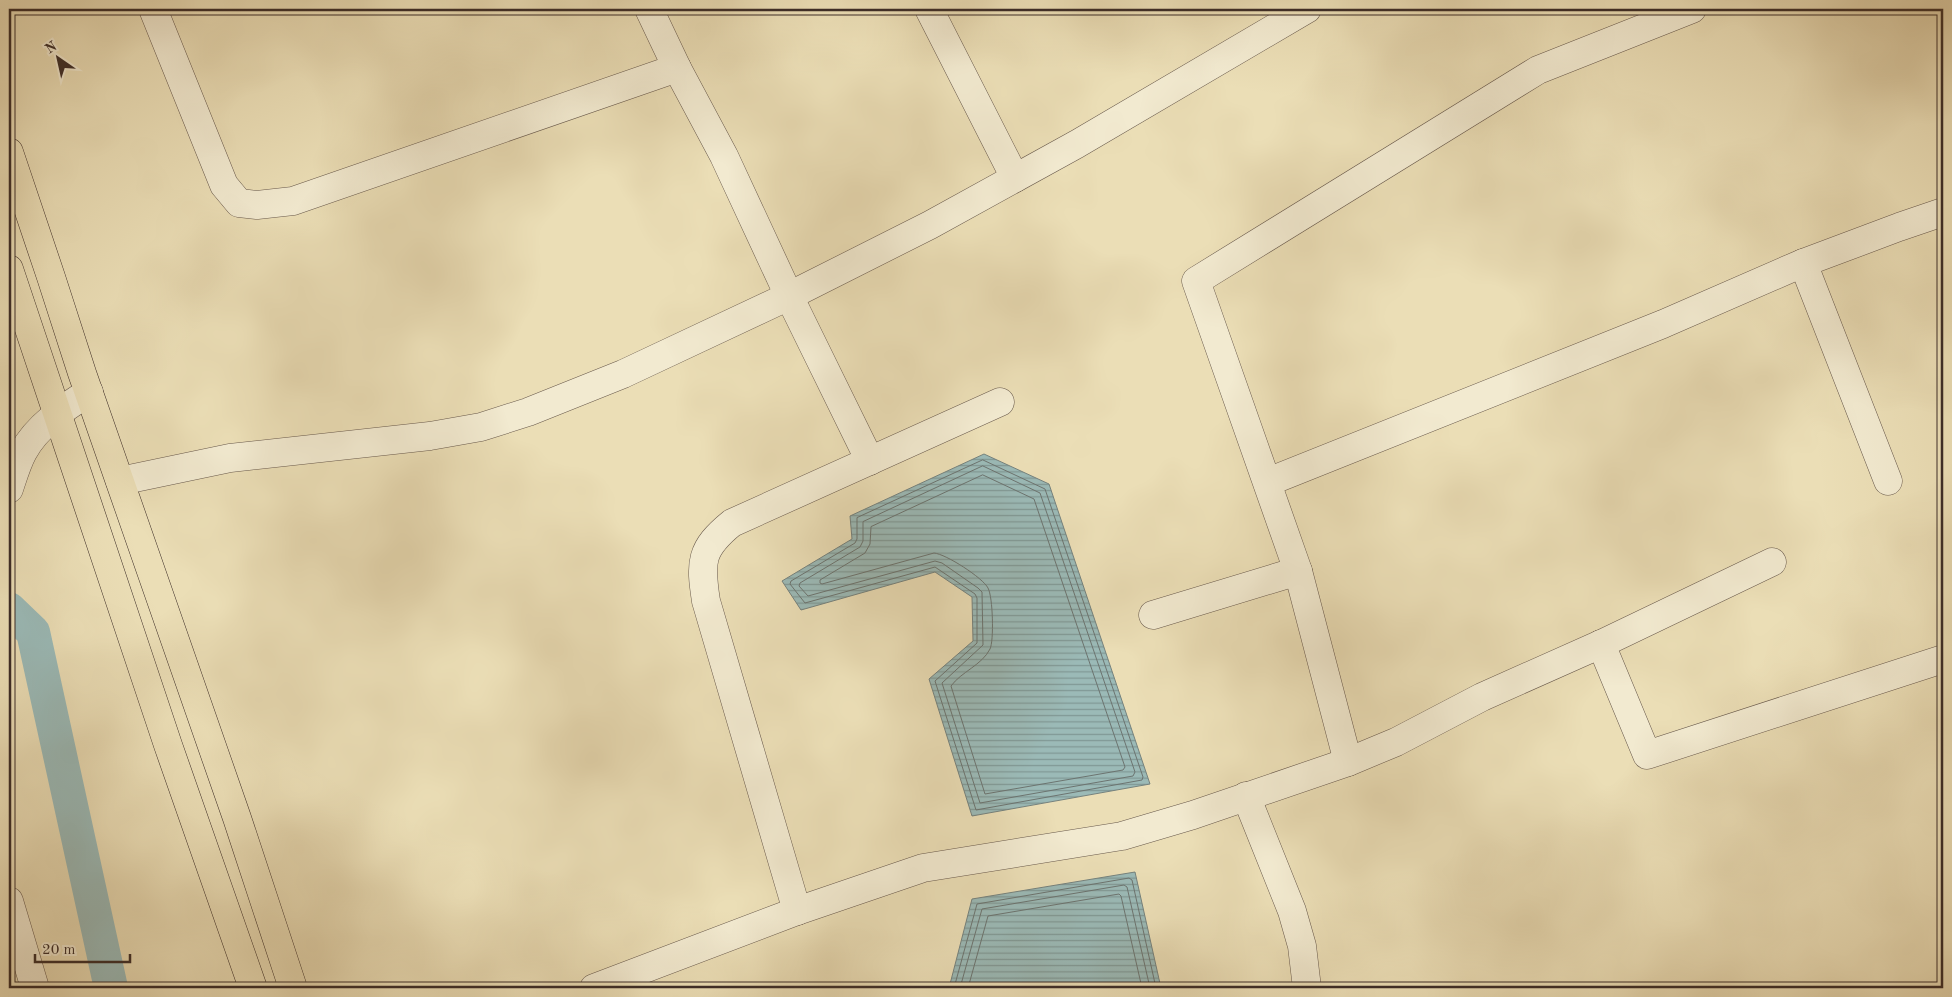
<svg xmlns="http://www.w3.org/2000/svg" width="1952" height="997" font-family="'Old Standard TT',serif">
	<defs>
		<pattern id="water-rules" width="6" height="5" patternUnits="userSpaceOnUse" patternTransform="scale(1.25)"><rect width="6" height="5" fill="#9bbab7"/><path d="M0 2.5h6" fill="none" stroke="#809895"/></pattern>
	</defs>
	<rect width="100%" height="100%" fill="#ebdeb6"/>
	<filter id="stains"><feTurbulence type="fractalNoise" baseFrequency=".004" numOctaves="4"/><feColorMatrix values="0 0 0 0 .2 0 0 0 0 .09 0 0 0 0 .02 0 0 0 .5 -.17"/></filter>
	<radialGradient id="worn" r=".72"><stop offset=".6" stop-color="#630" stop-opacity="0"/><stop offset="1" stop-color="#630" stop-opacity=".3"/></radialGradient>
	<g fill="url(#water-rules)" stroke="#75827e">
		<path d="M984 454 1049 484 1150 784 972 816 929 679 973 641 972 597 935 572 801 610 782 581 852 539 850 516Z"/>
		<path d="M1135 872 1161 988H949L972 899Z"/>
	</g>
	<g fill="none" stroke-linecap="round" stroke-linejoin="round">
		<g stroke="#6c7470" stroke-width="1">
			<path d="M983 460 1045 489 1143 777 1142 780 976 810 935 681 977 643V598L975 594 935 567 805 603 790 584 791 581 855 543 857 539V518Z"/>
			<path d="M983 466 1040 493 1135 772 1133 776 980 803 942 683 983 645 982 592 978 588 942 563 935 561 808 596 799 586 800 583 860 547 863 541V522Z"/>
			<path d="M983 475 1034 499 1125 767 1123 770 985 794 951 686C961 672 982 665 990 649 994 641 993 597 988 588 983 578 946 554 934 553L822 584 820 583V580L865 553 870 544 871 527Z"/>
			<path d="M954 988 977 904 1129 878 1132 880 1156 988"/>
			<path d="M960 988 982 909 1124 885 1127 887 1150 988"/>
			<path d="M968 988 988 916 1119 894 1121 896 1142 988"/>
		</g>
		<path stroke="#9bbab7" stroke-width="34" d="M9 609 33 632 111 988"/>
		<defs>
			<g id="minor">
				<path d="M153 9 224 185 239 203 257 205 293 201 677 68"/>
				<path d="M649 9 677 68 724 156 789 296 870 461"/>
				<path d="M929 9 1015 178"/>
				<path d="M1803 263 1888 481"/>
				<path d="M120 481 230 458 430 436 481 427 528 412 623 374 789 296 930 225 1077 144 1307 9"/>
				<path d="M1268 482 1663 324 1803 263 1899 227 1943 212"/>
				<path d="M9 489C13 477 17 463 23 452 37 426 64 408 89 392"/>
				<path d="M1153 615 1298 571"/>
				<path d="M1601 644 1647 755 1943 659"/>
				<path d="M1348 762 1298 571 1196 281 1538 70 1692 9"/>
				<path d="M1246 796 1292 911 1302 946 1307 988"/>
				<path d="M9 901 35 988"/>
				<path d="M797 911 706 601C700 562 700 549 732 523L1000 402"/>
				<path d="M594 988 797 911 923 868 1122 836 1193 815 1348 762 1396 742 1482 697 1601 644 1772 562"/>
			</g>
			<g id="primary">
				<path d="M9 152 51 277 82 373 237 818 293 988"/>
				<path d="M9 269 168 745 253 988"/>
			</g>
		</defs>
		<use href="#minor" stroke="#68594c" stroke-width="29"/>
		<use href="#primary" stroke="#3c2d28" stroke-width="29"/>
		<use href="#minor" stroke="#f2ead0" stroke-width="28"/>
		<use href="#primary" stroke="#ebdeb6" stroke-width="28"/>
	</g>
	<rect width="1952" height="997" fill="none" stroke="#ebdeb6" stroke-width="30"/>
	<rect x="10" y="10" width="1932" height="977" fill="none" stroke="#3c2d28" stroke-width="2.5"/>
	<rect x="15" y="15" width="1922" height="967" fill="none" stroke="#3c2d28"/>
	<g transform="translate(58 58) rotate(326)" stroke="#f2ead0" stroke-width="4" paint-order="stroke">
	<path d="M0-4L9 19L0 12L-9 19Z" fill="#3c2d28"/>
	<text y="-8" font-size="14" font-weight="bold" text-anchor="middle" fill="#3c2d28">N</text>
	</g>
	<path d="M35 954v8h95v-8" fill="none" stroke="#3c2d28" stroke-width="2.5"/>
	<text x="42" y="954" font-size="15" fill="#3c2d28" stroke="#f2ead0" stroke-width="4" paint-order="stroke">20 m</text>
	<rect width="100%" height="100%" filter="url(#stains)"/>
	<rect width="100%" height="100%" fill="url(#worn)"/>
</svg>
